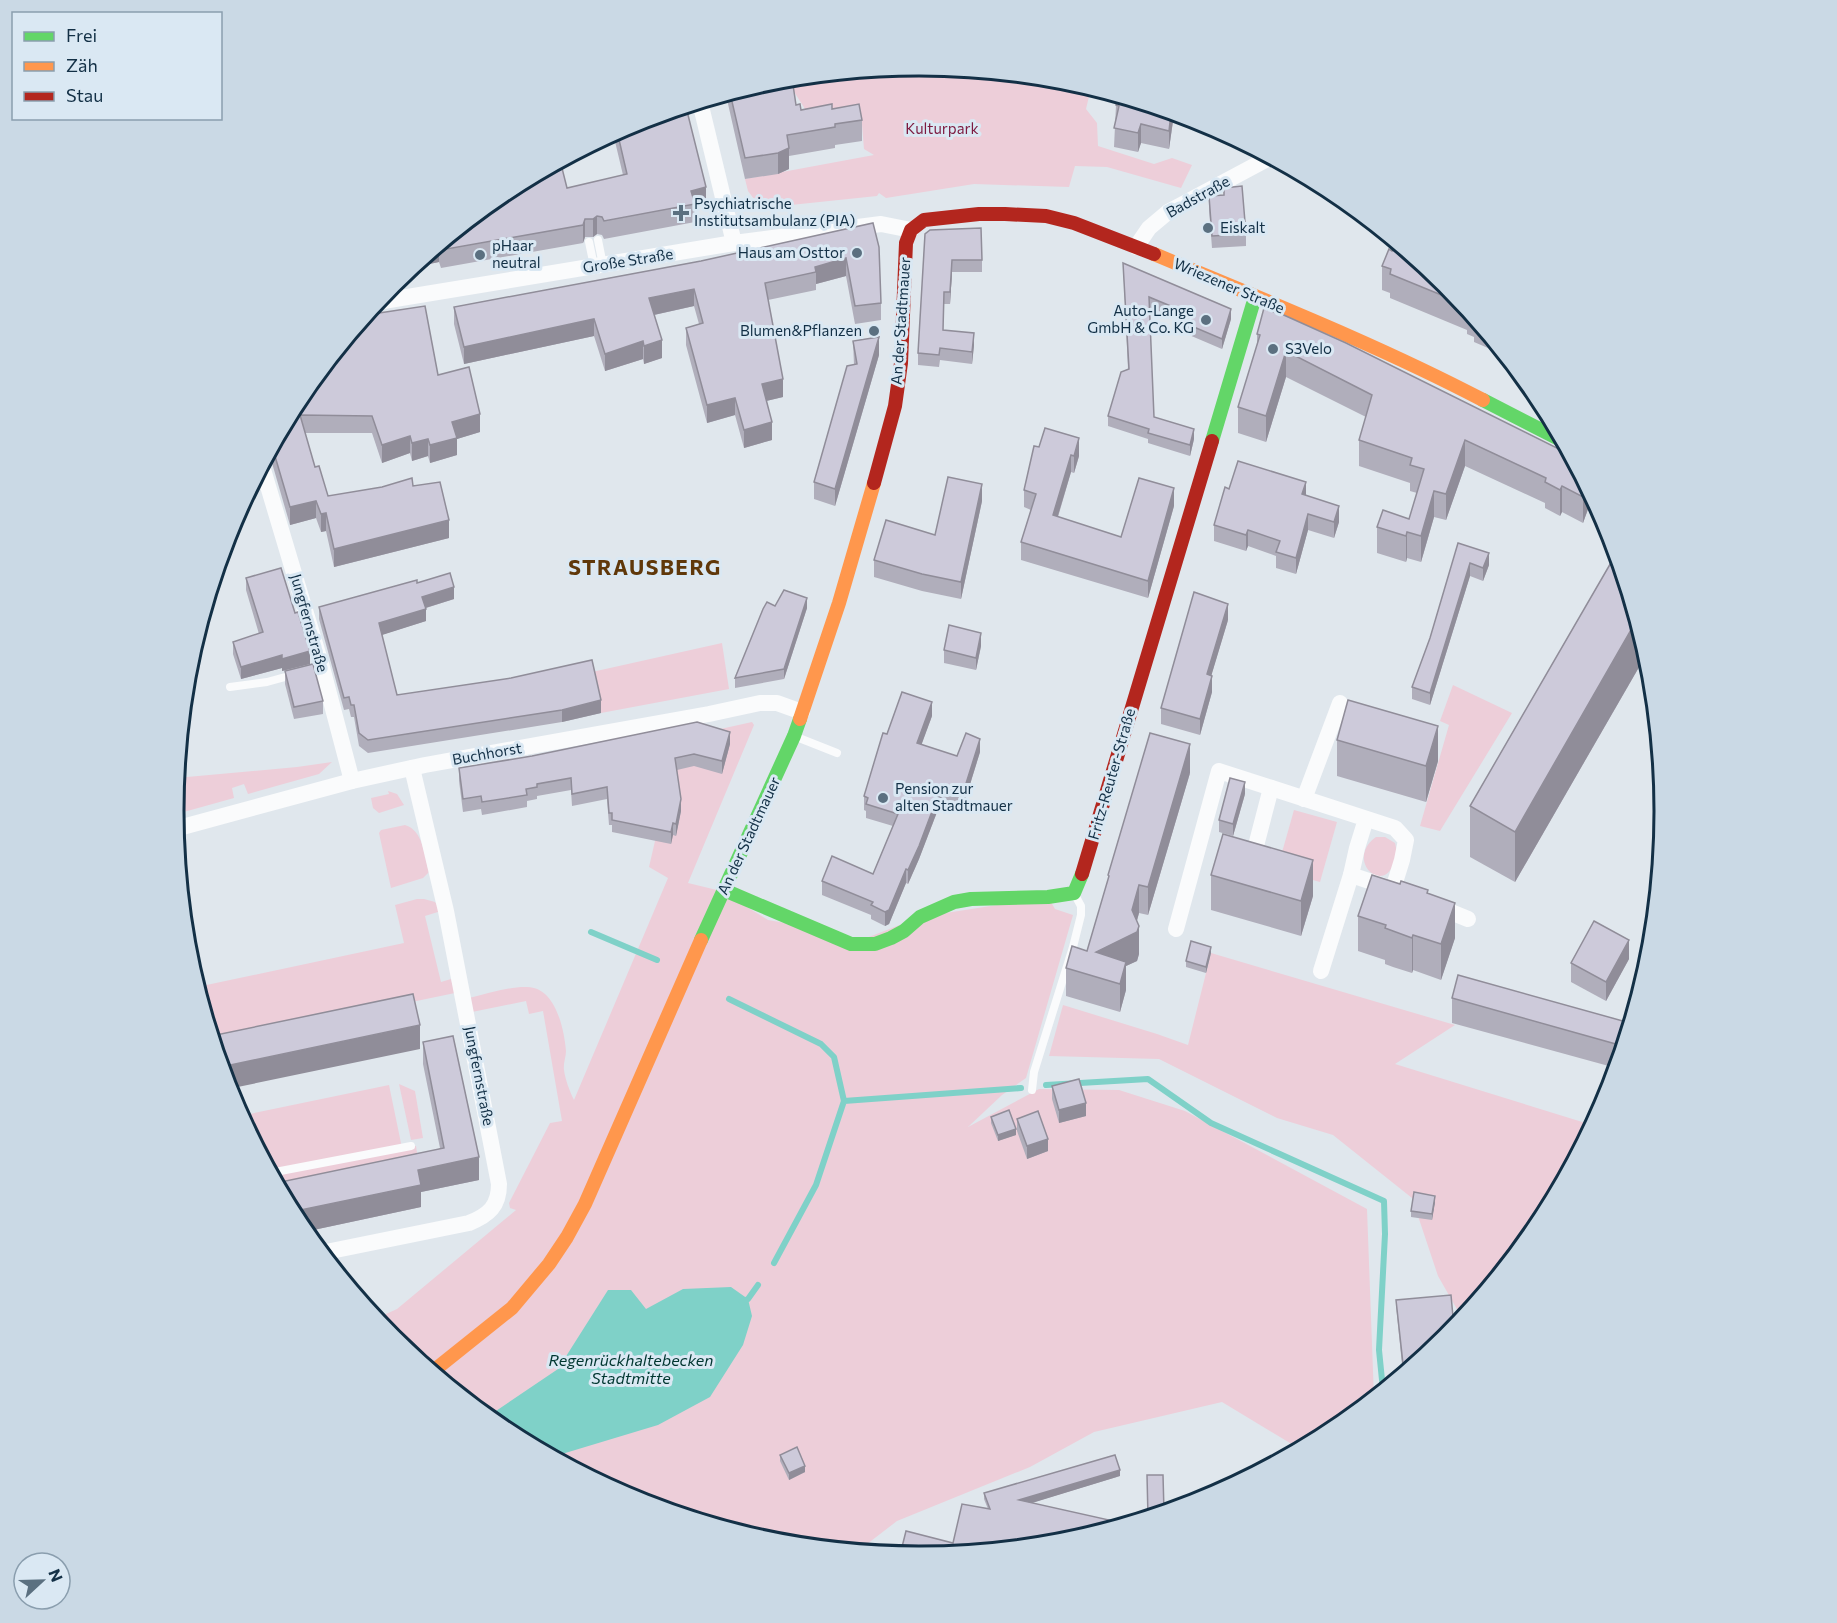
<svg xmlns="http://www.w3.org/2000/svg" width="1837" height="1623" font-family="Commissioner,sans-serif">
	<rect width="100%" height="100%" fill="#e0e7ed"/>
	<g fill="#edced9">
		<path d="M918 66 1064 80 1091 88 1086 109 1097 123 1098 146 1154 164 1172 158 1192 165 1181 188 1107 167 1075 166 1069 187 974 184 886 198 879 193 877 196 761 208 748 191 745 179 874 155 864 149 862 124 818 118 805 109 786 79Z"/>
		<path d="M722 643 729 689 601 713 592 672Z"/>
		<path d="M1453 685 1512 713 1440 831 1420 826 1449 725 1440 721Z"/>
		<path d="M752 722 754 725 688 883 721 891 768 920 814 928 851 944 920 917 1048 897 1055 909 1073 915 1026 1078 1002 1095 968 1127 1039 1089 1119 1090 1185 1111 1367 1209 1374 1398 1332 1432 1300 1449 1222 1402 1094 1432 1030 1467 897 1521 858 1551 773 1543 633 1500 504 1431 391 1338 375 1319 397 1309 516 1210 510 1208 509 1203 550 1123 562 1121 543 1011 529 1014 526 1001 472 1012 469 998C487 994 507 987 525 987 555 985 564 1028 566 1051 566 1057 563 1064 564 1070 565 1079 570 1092 574 1100L668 878 649 867 655 841 653 744Z"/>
		<path d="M332 762 319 774 248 794 244 784 232 788 234 798 173 815 176 778 297 767Z"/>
		<path d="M388 791 397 794 404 805 379 813 373 808 371 798 389 794Z"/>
		<path d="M1294 810 1337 822 1320 882 1277 870Z"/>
		<path d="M405 825C423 830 425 857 429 872L423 878 391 888 379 833 381 830Z"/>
		<path d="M1376 837H1385L1395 843C1397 851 1397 854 1394 862 1384 896 1344 860 1376 837Z"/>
		<path d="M417 899H424L435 902 441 911 425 916 441 982 451 979 455 993 214 1043 197 987 404 943 395 905Z"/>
		<path d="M1211 953 1455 1025 1395 1064 1592 1125 1538 1226 1462 1318 1438 1276 1412 1198 1333 1135 1277 1118 1159 1059 1049 1056 1063 1005 1157 1034 1188 1045Z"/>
		<path d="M399 1084 415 1091 423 1138 411 1140Z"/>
		<path d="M389 1085 402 1148 416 1146 418 1159 279 1188 240 1116Z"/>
	</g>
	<path fill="#7fd1c8" d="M731 1287 748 1299 752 1316 743 1345 710 1397 658 1425 552 1457 504 1431 487 1417 558 1369 608 1290H631L646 1309 683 1289Z"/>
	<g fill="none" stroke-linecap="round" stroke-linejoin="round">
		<g stroke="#7fd1c8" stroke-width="6">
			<path d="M591 932 657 960"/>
			<path d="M729 999 821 1044 834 1057 844 1101"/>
			<path d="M1046 1085 1148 1079 1211 1123 1384 1201 1385 1234 1379 1350 1383 1390"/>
			<path d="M774 1263 816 1185 844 1101 1021 1088"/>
			<path d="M742 1302 748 1299 758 1285"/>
		</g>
		<g stroke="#fafbfc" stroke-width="8">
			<path d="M598 240 603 265"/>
			<path d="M589 242 594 266"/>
			<path d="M230 687 267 682 296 674"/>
			<path d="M794 736 837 753"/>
			<path d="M1032 1090 1034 1072 1073 947 1081 915V906L1075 895"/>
			<path d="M270 1173 411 1146"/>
		</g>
		<g stroke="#fafbfc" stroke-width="16">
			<path d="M700 102 734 243"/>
			<path d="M1136 247 1149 228 1168 212 1269 158"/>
			<path d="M377 302 734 243 881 224 911 230"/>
			<path d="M262 466 322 667 352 781"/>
			<path d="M1304 799 1340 703"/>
			<path d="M175 829 352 781 425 765 709 714 760 703H777L802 712"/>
			<path d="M1252 861 1271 788"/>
			<path d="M1436 906 1468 919"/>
			<path d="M1176 929 1219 771 1395 828 1406 840 1402 860 1393 889 1351 875 1357 848 1366 819"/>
			<path d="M1321 971 1351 875"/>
			<path d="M321 1253 469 1223C489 1215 499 1206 499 1184L446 911 412 768"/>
		</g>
		<g stroke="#63d668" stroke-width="14">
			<path d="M1483 400 1561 440"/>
			<path d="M1212 441 1255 297"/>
			<path d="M724 890 851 944H875L891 938 904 931 920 917 954 902 971 899 1048 897 1074 893 1082 874"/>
			<path d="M701 940 794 736 800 719"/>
		</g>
		<g stroke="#ff974d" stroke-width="14">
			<path d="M1154 254C1264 300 1376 344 1483 400"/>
			<path d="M800 719 839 603 874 483"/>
			<path d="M432 1372 512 1308 549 1264 567 1237 585 1204 701 940"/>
		</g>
		<g stroke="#b3261e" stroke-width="14">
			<path d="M874 483 895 406 901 363 906 243 911 230 924 220 979 214H1005L1046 216 1074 223 1154 254"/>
			<path d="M1082 874 1212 441"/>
		</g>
	</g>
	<g fill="#b0aebb">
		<path d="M773 80 796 105 801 110 832 109 862 120V141L835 145V148L789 156V169L778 174 745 179 726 95Z"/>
		<path d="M1118 97 1174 114 1169 149 1141 143 1138 152 1114 147 1116 105Z"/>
		<path d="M634 123 706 205 695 208V222L604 239 602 235 597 234 593 237H585L583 243 441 268 439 262 415 267V273L403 275 505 191 567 188 623 175 613 133Z"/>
		<path d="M1224 188 1246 234V246L1212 248 1209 209V196L1224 195Z"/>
		<path d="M873 223 881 303V320L855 324 846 276 816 284V290L768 300 783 397 766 401 772 440 744 448 735 415 707 423 686 345V328L699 324 694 306 654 315 662 358 644 364 643 359 605 371 594 336 464 364 454 324V307L701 261Z"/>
		<path d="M930 230 982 260V272H952L950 304H944L943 330 974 345 972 364 940 360 939 367 918 365V353Z"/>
		<path d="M1123 263 1231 319 1222 349 1182 332 1183 321 1149 307 1154 417 1194 439 1190 456 1148 443V439L1108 426V416L1128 369Z"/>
		<path d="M1382 266 1446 285 1502 354 1474 342V337L1467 334V330L1390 298V293L1382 290Z"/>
		<path d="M1257 334 1592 498 1583 523 1562 512 1560 516 1545 508V503L1465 466 1446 520 1434 517 1421 562 1407 558 1406 562 1377 553V527L1409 519 1417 493 1410 491V483L1359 466V440L1366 417 1286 377 1266 442 1238 433V407L1257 347Z"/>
		<path d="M853 341 879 355 835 506 814 499V482L854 365Z"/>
		<path d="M438 375 480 432 457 439V455L430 463 428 456 412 461 410 453 382 463 372 433H305L315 467 328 496 413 486 449 538 334 567 326 531 321 532 316 518 290 525 272 463 269 458 267 457 299 397Z"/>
		<path d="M1034 446 1079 456 1074 473 1071 472 1058 517 1121 537 1174 506 1148 598 1021 560V542L1031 510 1024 507V490Z"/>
		<path d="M1229 489 1306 495 1339 522 1334 538 1308 530 1296 574 1276 568V556L1248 546 1246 551 1214 541V525Z"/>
		<path d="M982 501 961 599 922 591 874 577V560L935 535Z"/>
		<path d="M1458 543 1489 565 1483 581 1470 576 1430 705 1412 699V687L1430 638Z"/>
		<path d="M1616 554 1646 655 1515 882 1470 857V806Z"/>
		<path d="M246 578 310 664 282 671V668L241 679 233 654V642L259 634 246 590Z"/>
		<path d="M417 583 454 599 426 608V621L381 635 397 695 601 713 562 722 368 753 359 746 354 717H351L349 709 344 710 319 619V607Z"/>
		<path d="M775 606 807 608 784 679 735 688V678Z"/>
		<path d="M1228 620 1211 676 1212 692 1200 735 1161 724V708Z"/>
		<path d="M981 646 976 670 944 663V650Z"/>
		<path d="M285 671 323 701V714L294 719 285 684Z"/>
		<path d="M932 716 921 745 957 756 980 752 963 807 942 799 919 859 908 884 906 883 889 924 885 926 871 919V915L822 895V881L873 874 893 826 866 818V811L864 810V796L887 734Z"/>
		<path d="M1337 740 1438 761 1426 802 1337 776Z"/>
		<path d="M730 744 722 774 694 766 677 770 681 811 676 836 673 835 671 844 612 832V825H609L607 799 572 806 571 790 537 796V799L527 801V807L482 815 481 809 463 812 459 781V768Z"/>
		<path d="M1190 773 1148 915 1139 913 1137 921 1139 954 1137 961 1126 966V990L1120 1012 1066 996V968L1087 951 1108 882V875Z"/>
		<path d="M1245 794 1233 836 1219 832V820Z"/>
		<path d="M1211 875 1313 896 1301 936 1211 910Z"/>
		<path d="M1428 893 1455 938 1441 980 1413 970 1412 973 1393 967 1385 964V960L1358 951V916Z"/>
		<path d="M1211 953 1206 973 1186 967V961Z"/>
		<path d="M1629 959 1606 1001 1571 982V963Z"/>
		<path d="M1452 998 1630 1023 1616 1068 1452 1023Z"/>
		<path d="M423 1042 479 1180 421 1192V1207L304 1232 440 1148 423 1064Z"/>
		<path d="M1052 1086 1086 1116 1059 1123 1052 1099Z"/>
		<path d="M991 1117 1016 1135 998 1141 991 1123Z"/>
		<path d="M1017 1119 1048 1151 1027 1159 1017 1131Z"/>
		<path d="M1435 1202 1432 1220 1411 1217V1211Z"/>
		<path d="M1396 1300 1445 1339 1403 1374 1396 1306Z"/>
		<path d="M780 1455 805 1472 789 1480 780 1461Z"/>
		<path d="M1120 1476 1031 1503 1127 1524 901 1551 953 1543 988 1509 984 1499V1493Z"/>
	</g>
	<g fill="#908d99">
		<path d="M1171 113 1174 114 1169 149V131Z"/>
		<path d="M1141 124V143L1138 152V133Z"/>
		<path d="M789 148V169L778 174V153Z"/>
		<path d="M706 187V205L695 208V204L691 191Z"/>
		<path d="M597 216V234L593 237V219Z"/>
		<path d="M585 219V237L583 243V225Z"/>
		<path d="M439 245V262L415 267V265Z"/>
		<path d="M846 258V276L816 284V272L815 267Z"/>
		<path d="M952 260V272L950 304V292Z"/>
		<path d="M694 289V306L649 316V298Z"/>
		<path d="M1231 309V319L1222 349V339Z"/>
		<path d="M594 319V336L464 364V347Z"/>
		<path d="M974 333V345L972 364V352Z"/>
		<path d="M879 337V355L835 506V489Z"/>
		<path d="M662 340V358L644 364V346Z"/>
		<path d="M643 341V359L605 371V354Z"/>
		<path d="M1286 351V377L1266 442V416Z"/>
		<path d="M783 379V397L762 402V384Z"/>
		<path d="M735 398V415L707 423V405Z"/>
		<path d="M480 414V432L457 439V455L430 463V445L452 422Z"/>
		<path d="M772 422V440L744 448V430Z"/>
		<path d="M1194 429V439L1190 456V445Z"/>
		<path d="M410 436V453L382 463V445Z"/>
		<path d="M1079 438V456L1074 473V456Z"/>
		<path d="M428 439V456L412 461V443Z"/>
		<path d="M1465 440V466L1446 520V494Z"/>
		<path d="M1071 455V472L1053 532V515Z"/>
		<path d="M258 473V490L248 493Z"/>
		<path d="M1306 482V498L1302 494Z"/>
		<path d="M982 484V501L961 599V582Z"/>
		<path d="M1562 486V512L1560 516V490Z"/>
		<path d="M1586 487 1592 498 1583 523V497Z"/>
		<path d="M1174 488V506L1148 598V581Z"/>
		<path d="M1434 491V517L1421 562V536Z"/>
		<path d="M316 501V518L290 525V507Z"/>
		<path d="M1339 506V522L1334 538V522Z"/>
		<path d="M326 513V531L321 532V514Z"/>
		<path d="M1308 514V530L1296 574V558Z"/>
		<path d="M449 520V538L334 567V549Z"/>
		<path d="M1248 530V546L1246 551V535Z"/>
		<path d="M1407 532V558L1406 562V536Z"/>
		<path d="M1489 553V565L1483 581V568Z"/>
		<path d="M1470 563V576L1430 705V693Z"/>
		<path d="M454 587V599L422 609V597Z"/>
		<path d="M807 598V608L784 679V669Z"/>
		<path d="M1228 604V620L1207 690V674Z"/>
		<path d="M426 609V621L379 636V623Z"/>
		<path d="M1636 621 1646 655 1515 882V832Z"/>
		<path d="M981 633V646L976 670V658Z"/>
		<path d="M310 651V664L282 671V659Z"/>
		<path d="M282 655V668L241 679V667Z"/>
		<path d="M1212 676V692L1200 735V719Z"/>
		<path d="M601 700V713L562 722V710Z"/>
		<path d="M932 702V716L917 757V743Z"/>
		<path d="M1438 726V761L1426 802V766Z"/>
		<path d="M730 732V744L722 774V761Z"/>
		<path d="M980 739V752L963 807V793Z"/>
		<path d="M1190 744V773L1148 915V887Z"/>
		<path d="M1245 782V794L1233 836V824Z"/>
		<path d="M942 785V799L919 859 908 884V870Z"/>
		<path d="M681 799V811L676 836V824Z"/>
		<path d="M673 823V835L671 844V832Z"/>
		<path d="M1313 860V896L1301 936V901Z"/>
		<path d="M906 869V883L889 924 885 926V912Z"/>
		<path d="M1139 885V913L1133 934 1139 926V954L1137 961 1126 966V990L1120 1012V984L1096 952 1132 910Z"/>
		<path d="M1455 903V938L1441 980V944Z"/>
		<path d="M1413 935V970L1412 973V938Z"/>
		<path d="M1629 940V959L1606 1001V982Z"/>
		<path d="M1211 947V953L1206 973V967Z"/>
		<path d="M420 1025V1049L228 1089 221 1067Z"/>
		<path d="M1086 1103V1116L1059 1123V1110Z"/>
		<path d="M1016 1129V1135L998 1141V1135Z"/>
		<path d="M1048 1139V1151L1027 1159V1146Z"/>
		<path d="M479 1157V1180L421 1192V1207L304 1232 298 1225 291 1212 418 1170Z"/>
		<path d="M1435 1196V1202L1432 1220V1214Z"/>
		<path d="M805 1466V1472L789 1480V1473Z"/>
		<path d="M1120 1470V1476L1019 1507V1500Z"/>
	</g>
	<g fill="#cdcada" stroke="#908d99" stroke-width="1.5">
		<path d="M792 78 796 105 800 104 801 110 832 104V109L859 104 862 120 835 124V127L787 135 789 148 778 153 745 158 730 93 773 80Z"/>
		<path d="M1118 97 1171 113 1169 131 1141 124 1138 133 1114 128 1119 106 1116 105Z"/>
		<path d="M686 107 706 187 691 191 695 204 604 221 602 217 597 216 593 219H585L583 225 441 250 439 245 505 191 541 172 562 168 567 188 627 174 617 131 634 123Z"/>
		<path d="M1242 186 1246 234 1212 236 1209 196 1224 195V188Z"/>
		<path d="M873 223 879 247 881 303 855 306 846 258 815 267 816 272 765 283 783 379 762 384 772 422 744 430 735 398 707 405 686 328 703 323 694 289 649 298 662 340 644 346 643 341 605 354 594 319 464 347 454 307 701 261Z"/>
		<path d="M981 228 982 260H952L950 292H944L943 330 974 333 972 352 940 348 939 355 918 353 925 234 930 230Z"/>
		<path d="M1395 243 1446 285 1461 303 1390 274 1391 269 1382 266 1389 249 1392 251Z"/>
		<path d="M1123 263 1231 309 1222 339 1182 322 1185 312 1149 297 1154 417 1194 429 1190 445 1148 433 1149 429 1108 416 1121 372 1129 369Z"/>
		<path d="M425 306 438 375 469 367 480 414 452 422 457 438 430 445 428 439 412 443 410 436 382 445 372 416 300 415 315 467 319 466 328 496 382 487 412 478 413 486 440 482 449 520 334 549 326 513 321 514 316 501 290 507 272 446 299 397 366 315Z"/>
		<path d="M1264 308 1276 313 1277 312 1346 343 1569 454 1586 487 1583 497 1562 486 1560 490 1545 482 1546 478 1465 440 1446 494 1434 491 1421 536 1407 532 1406 536 1377 527 1383 510 1409 519 1424 469 1410 465 1412 458 1359 440 1372 395 1286 351 1266 416 1238 407 1260 335 1257 334Z"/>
		<path d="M879 337 835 489 814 482 847 366 857 364 853 341Z"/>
		<path d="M1045 428 1079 438 1074 456 1071 455 1053 515 1121 537 1139 478 1174 488 1148 581 1021 542 1036 494 1024 490 1034 446 1039 447Z"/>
		<path d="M1238 461 1306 482 1302 494 1339 506 1334 522 1308 514 1296 558 1276 552 1280 541 1248 530 1246 535 1214 525 1225 487 1229 489Z"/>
		<path d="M948 477 982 484 961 582 922 574 874 560 886 520 935 535Z"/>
		<path d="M1458 543 1489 553 1483 568 1470 563 1430 693 1412 687 1430 638Z"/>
		<path d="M1616 554 1636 621 1515 832 1470 806Z"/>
		<path d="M281 568 295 613 298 612 310 651 282 659V655L241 667 233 642 263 632 246 578Z"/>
		<path d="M450 573 454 587 422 597 426 609 379 623 397 695 511 678 592 660 601 700 562 710 368 740 359 733 354 705H351L349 697 344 698 319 607 417 580V583Z"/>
		<path d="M784 590 807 598 784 669 735 678 763 609 767 602 775 606Z"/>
		<path d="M1194 592 1228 604 1207 674 1212 676 1200 719 1161 708Z"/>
		<path d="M949 625 981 633 976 658 944 650Z"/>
		<path d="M313 664 323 701 294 707 285 671Z"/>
		<path d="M902 692 932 702 917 743 957 756 966 733 980 739 963 793 942 785 919 846 908 870 906 869 889 910 885 912 871 905 873 902 822 881 832 856 873 874 898 814 866 804 868 798 864 796 882 736 883 733 887 734Z"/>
		<path d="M1348 700 1438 726 1426 766 1337 740Z"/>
		<path d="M697 722 730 732 722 761 694 754 675 758 681 799 676 824 673 823 671 832 612 820V813H609L607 787 572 794 571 778 537 784V787L526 789 527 795 482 802 481 796 463 799 459 768 532 756Z"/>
		<path d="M1150 733 1190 744 1148 887 1139 885 1132 910 1139 926 1137 932 1096 952 1126 962 1120 984 1066 968 1072 946 1087 951 1109 876 1108 875Z"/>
		<path d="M1230 778 1245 782 1233 824 1219 820Z"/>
		<path d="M1223 834 1313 860 1301 901 1211 875Z"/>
		<path d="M1372 875 1400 884 1401 881 1428 890 1427 893 1455 903 1441 944 1413 935 1412 938 1393 931 1385 928 1386 925 1358 916Z"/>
		<path d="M1594 921 1629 940 1606 982 1571 963Z"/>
		<path d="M1191 941 1211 947 1206 967 1186 961Z"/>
		<path d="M1458 975 1630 1023 1623 1046 1452 998Z"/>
		<path d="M413 994 420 1025 221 1067 211 1036Z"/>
		<path d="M453 1036 479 1157 418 1170 421 1185 291 1212 276 1183 444 1148 423 1042Z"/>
		<path d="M1079 1079 1086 1103 1059 1110 1052 1086Z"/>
		<path d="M1009 1110 1016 1129 998 1135 991 1117Z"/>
		<path d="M1038 1111 1048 1139 1027 1146 1017 1119Z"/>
		<path d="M1414 1192 1435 1196 1432 1214 1411 1211Z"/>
		<path d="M1451 1295 1454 1328 1445 1339 1404 1373 1396 1300Z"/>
		<path d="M797 1447 805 1466 789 1473 780 1455Z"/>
		<path d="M1115 1455 1120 1470 1019 1500 1127 1524 1064 1543 918 1557 880 1553 882 1545 901 1551 906 1531 953 1543 962 1504 990 1509 984 1493Z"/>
		<path d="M1147 1475H1163L1164 1512 1148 1517Z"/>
	</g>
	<g fill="#5b7080" stroke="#dae8f3" stroke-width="2">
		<path d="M678 204h6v6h6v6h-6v6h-6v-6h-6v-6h6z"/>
		<circle cx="1208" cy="228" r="6"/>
		<circle cx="857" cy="253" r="6"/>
		<circle cx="480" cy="255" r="6"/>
		<circle cx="1206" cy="320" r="6"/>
		<circle cx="874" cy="331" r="6"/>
		<circle cx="1273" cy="349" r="6"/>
		<circle cx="883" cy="798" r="6"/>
	</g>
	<g text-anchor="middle" stroke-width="6" stroke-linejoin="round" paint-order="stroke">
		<g font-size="15" fill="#7c193f" stroke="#dae8f3">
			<text x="942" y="134">Kulturpark</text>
		</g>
		<g font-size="15" fill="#133046" stroke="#dae8f3">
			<text transform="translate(1198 197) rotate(-29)" y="5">Badstraße</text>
			<text transform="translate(628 261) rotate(-9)" y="5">Große Straße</text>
			<text transform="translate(1229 286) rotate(23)" y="5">Wriezener Straße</text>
			<text transform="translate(901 321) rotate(-86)" y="5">An der Stadtmauer</text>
			<text transform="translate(309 623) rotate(74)" y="5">Jungfernstraße</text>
			<text transform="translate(487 754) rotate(-10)" y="5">Buchhorst</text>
			<text transform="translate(1112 774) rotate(-74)" y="5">Fritz-Reuter-Straße</text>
			<text transform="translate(749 836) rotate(-65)" y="5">An der Stadtmauer</text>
			<text transform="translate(479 1076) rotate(79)" y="5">Jungfernstraße</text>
		</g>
		<g font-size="15" fill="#133046" stroke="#dae8f3" text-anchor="start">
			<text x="694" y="209">Psychiatrische<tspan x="694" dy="17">Institutsambulanz (PIA)</tspan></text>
			<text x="1220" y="233">Eiskalt</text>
			<text x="492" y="251">pHaar<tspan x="492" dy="17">neutral</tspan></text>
			<text x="845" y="258" text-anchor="end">Haus am Osttor</text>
			<text x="1194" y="316" text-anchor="end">Auto-Lange<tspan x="1194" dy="17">GmbH &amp; Co. KG</tspan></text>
			<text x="862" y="336" text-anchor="end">Blumen&amp;Pflanzen</text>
			<text x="1285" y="354">S3Velo</text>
			<text x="895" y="794">Pension zur<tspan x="895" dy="17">alten Stadtmauer</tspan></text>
		</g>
		<g font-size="16" font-style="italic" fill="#003630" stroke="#dae8f3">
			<text x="631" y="1366">Regenrückhaltebecken<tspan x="631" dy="18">Stadtmitte</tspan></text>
		</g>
		<g font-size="21" font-weight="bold" letter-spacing="1.5" fill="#60380a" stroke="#dae8f3">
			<text x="645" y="575">STRAUSBERG</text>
		</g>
	</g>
	<path d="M0 0H1837V1623H0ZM184 811a735 735 0 1 1 1470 0a735 735 0 1 1-1470 0Z" fill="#cad9e5" fill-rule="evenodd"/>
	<path fill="none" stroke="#133046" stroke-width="3" d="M184 811a735 735 0 1 1 1470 0a735 735 0 1 1-1470 0Z"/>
	<rect x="12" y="12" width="210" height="108" fill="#dae8f3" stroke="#8a9eae" stroke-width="1.5"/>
	<rect x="24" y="32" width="30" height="9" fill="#63d668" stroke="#8a9eae" stroke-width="1.5"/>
	<text x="66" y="42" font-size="18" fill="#133046">Frei</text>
	<rect x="24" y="62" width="30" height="9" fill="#ff974d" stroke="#8a9eae" stroke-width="1.5"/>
	<text x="66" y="72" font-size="18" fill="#133046">Zäh</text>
	<rect x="24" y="92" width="30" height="9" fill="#b3261e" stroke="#8a9eae" stroke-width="1.5"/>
	<text x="66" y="102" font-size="18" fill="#133046">Stau</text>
	<g transform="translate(42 1581) rotate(68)"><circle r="28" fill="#dae8f3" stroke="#8a9eae" stroke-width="1.5"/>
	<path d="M0-4.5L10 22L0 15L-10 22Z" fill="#5b7080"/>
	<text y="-9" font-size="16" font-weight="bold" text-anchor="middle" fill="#133046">N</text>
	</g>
</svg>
